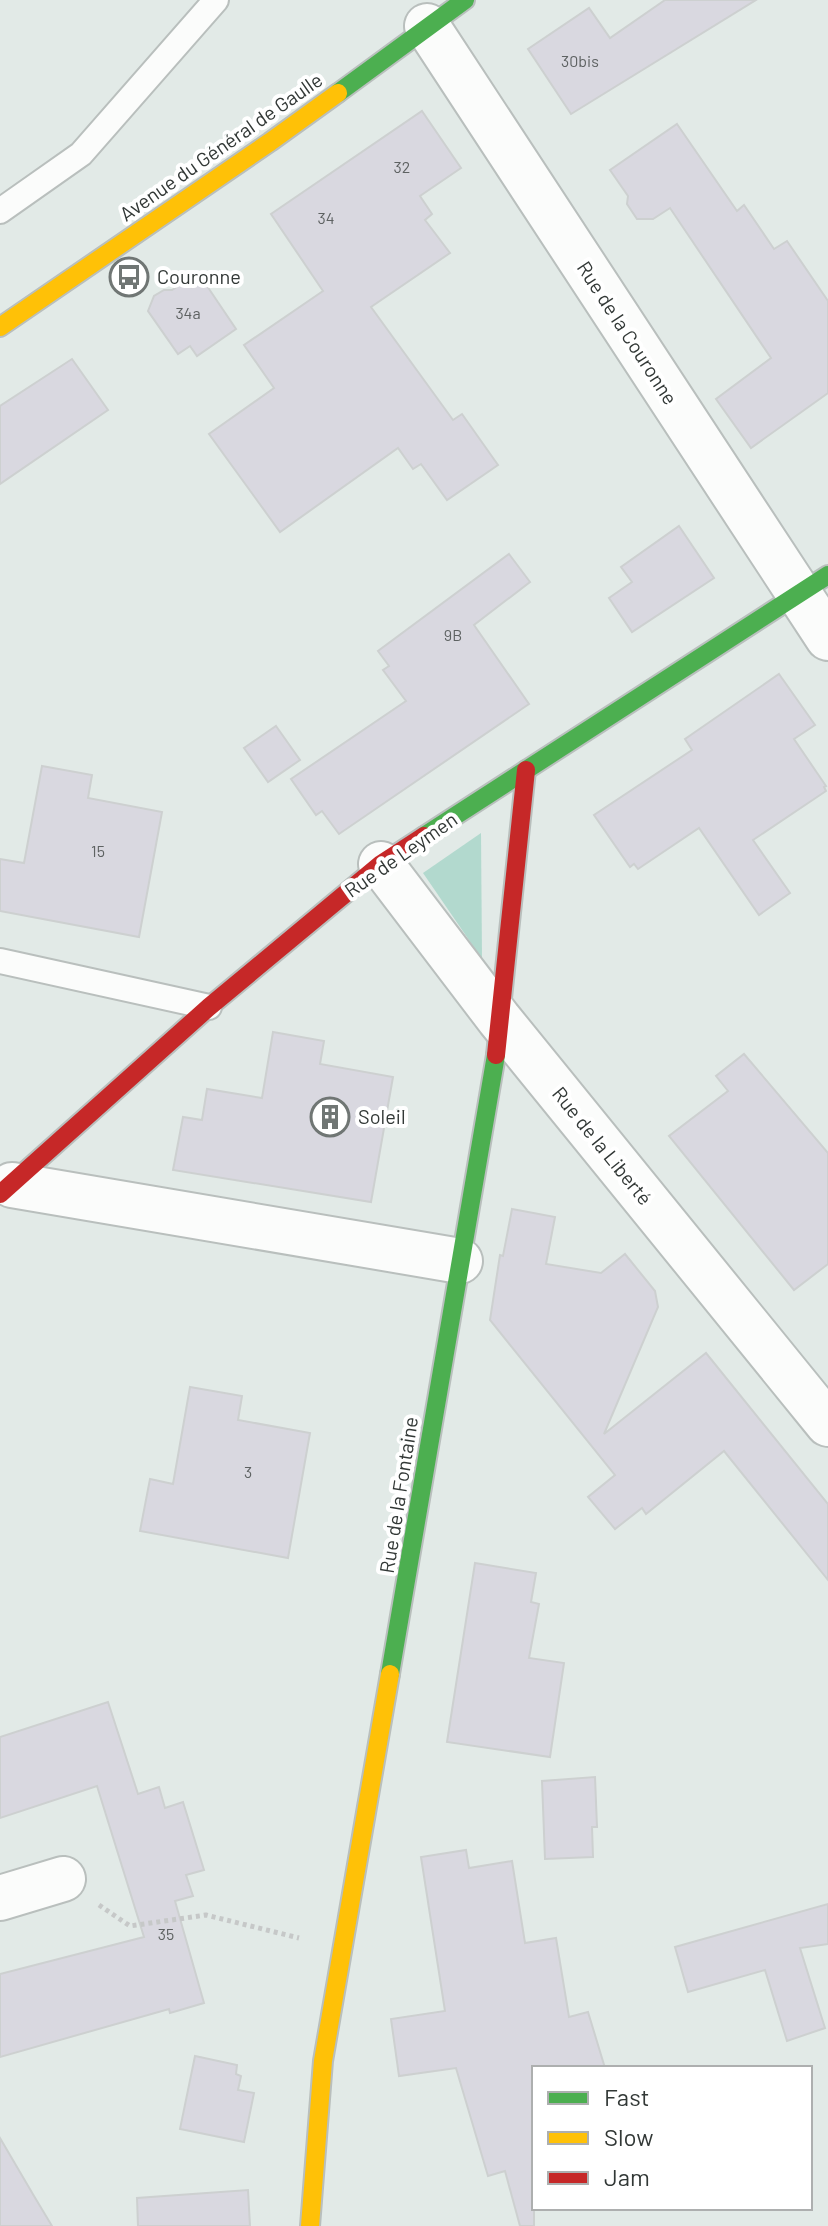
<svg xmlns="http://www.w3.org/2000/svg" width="828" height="2226" font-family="Barlow,sans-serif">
	<rect width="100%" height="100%" fill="#e2eae7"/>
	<path fill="#b2d9ce" d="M481 833 482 959 423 873Z"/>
	<g fill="#d9d8e0" stroke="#cdd0d0" stroke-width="2">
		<path d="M665 0H756L571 114 528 49 589 8 610 38Z"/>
		<path d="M422 111 461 168 420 196 432 214 425 220 450 253 371 307 453 420 462 414 498 465 447 500 421 464 413 469 398 448 280 532 209 434 274 388 244 345 323 291 271 214Z"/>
		<path d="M677 124 737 211 744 205 774 249 787 241 828 301V393L751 448 716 399 771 358 670 208 653 219H637L627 204 628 196 610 170Z"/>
		<path d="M188 280 192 287 203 280 236 329 197 356 190 346 178 354 148 311 154 296 164 290H172Z"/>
		<path d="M72 359 108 410 0 484V406Z"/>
		<path d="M679 526 714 578 632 632 609 598 632 582 621 567Z"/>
		<path d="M509 554 530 582 474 625 529 704 339 834 322 811 316 815 291 779 406 701 383 670 389 666 378 651Z"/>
		<path d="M779 674 815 725 794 739 826 786 824 787 826 791 753 840 790 893 759 915 699 828 638 869 634 864 630 867 594 815 692 750 685 739Z"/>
		<path d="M276 726 300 760 268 782 244 748Z"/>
		<path d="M42 766 92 775 88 798 162 812 139 937 0 911V859L24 863Z"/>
		<path d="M273 1032 324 1041 320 1064 393 1077 371 1202 173 1170 183 1117 202 1120 207 1089 262 1098Z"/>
		<path d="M744 1054 828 1153V1264L794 1290 669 1136 728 1091 716 1076Z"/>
		<path d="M512 1209 555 1217 546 1264 601 1273 625 1254 655 1291 658 1307 604 1434 706 1353 828 1504V1580L724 1451 646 1514 642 1508 615 1529 588 1497 615 1475 490 1320 500 1255 503 1256Z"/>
		<path d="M190 1387 242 1396 238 1420 310 1433 288 1558 140 1531 150 1479 173 1484Z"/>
		<path d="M475 1563 536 1573 531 1602 539 1604 529 1658 564 1663 550 1757 447 1742Z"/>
		<path d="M108 1702 138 1794 159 1787 165 1808 183 1802 204 1870 186 1875 193 1896 175 1901 204 2003 170 2013 169 2009 0 2057V1974L144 1937 97 1786 0 1818V1737Z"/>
		<path d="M595 1777 597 1827H592L593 1857 545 1859 542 1781Z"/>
		<path d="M466 1850 469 1868 512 1861 525 1943 556 1938 569 2017 588 2012 605 2068H534V2226H520L505 2171 488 2176 456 2068 399 2076 391 2019 445 2011 421 1857Z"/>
		<path d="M828 1904V1944L800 1948 825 2028 787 2041 765 1970 688 1992 675 1947Z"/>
		<path d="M195 2056 237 2065 236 2074 241 2076 238 2090 254 2093 244 2142 180 2129Z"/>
		<path d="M0 2138 34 2196 52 2226H0Z"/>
		<path d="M248 2190 250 2226H138L137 2198Z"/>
	</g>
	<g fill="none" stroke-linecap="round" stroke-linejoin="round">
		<defs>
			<g id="lane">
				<path d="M0 211 81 154 216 0"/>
				<path d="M0 961 209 1007"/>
			</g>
			<g id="street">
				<path d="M427 26 828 638"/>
				<path d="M381 864 499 1019 828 1424"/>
				<path d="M12 1185 460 1261"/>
				<path d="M0 1898 63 1879"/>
			</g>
			<g id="fast">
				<path d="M338 93 465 0"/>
				<path d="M424 836 828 575"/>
				<path d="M390 1674 496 1055"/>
			</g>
			<g id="slow">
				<path d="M0 327 270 142 338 93"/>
				<path d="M310 2226 323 2061 390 1674"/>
			</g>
			<g id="jam">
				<path d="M496 1055 526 770"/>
				<path d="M0 1194 209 1007 381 864 424 836"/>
			</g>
		</defs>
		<use href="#lane" stroke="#b9bfbd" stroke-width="28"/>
		<use href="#street" stroke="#b9bfbd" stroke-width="48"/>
		<use href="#fast" stroke="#b9bfbd" stroke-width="22"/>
		<use href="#slow" stroke="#b9bfbd" stroke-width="22"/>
		<use href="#jam" stroke="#b9bfbd" stroke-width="22"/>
		<path stroke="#c6c8c8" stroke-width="5" stroke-dasharray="4 4" stroke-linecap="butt" d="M99 1905 130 1926 206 1915 299 1938"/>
		<use href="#lane" stroke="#fbfcfb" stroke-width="24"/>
		<use href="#street" stroke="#fbfcfb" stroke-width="44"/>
		<use href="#fast" stroke="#4caf50" stroke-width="18"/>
		<use href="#slow" stroke="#ffc107" stroke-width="18"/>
		<use href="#jam" stroke="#c62828" stroke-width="18"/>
	</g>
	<defs>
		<symbol id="bus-ring" viewBox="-11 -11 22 22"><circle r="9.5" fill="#fff" stroke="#707674" stroke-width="1.5"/><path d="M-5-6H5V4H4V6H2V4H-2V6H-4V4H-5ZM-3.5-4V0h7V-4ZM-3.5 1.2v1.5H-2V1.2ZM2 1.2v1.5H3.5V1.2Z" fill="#707674"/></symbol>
		<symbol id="building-ring" viewBox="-11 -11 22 22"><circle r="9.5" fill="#fff" stroke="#707674" stroke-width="1.5"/><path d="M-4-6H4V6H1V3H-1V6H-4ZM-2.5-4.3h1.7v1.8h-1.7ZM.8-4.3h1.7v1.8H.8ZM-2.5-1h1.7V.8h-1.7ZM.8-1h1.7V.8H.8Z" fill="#707674"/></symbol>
	</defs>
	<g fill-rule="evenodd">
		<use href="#bus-ring" x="107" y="255" width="44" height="44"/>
		<use href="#building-ring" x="308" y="1095" width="44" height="44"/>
	</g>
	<g text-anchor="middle" stroke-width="8" stroke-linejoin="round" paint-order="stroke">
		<g font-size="16" fill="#5e6262">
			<text x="580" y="67">30bis</text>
			<text x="402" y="173">32</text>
			<text x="326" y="224">34</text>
			<text x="188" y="319">34a</text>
			<text x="453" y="641">9B</text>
			<text x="98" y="857">15</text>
			<text x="248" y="1478">3</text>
			<text x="166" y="1940">35</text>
		</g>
		<g font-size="20" fill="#323836" stroke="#fff">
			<text transform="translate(221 147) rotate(-35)" y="7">Avenue du Général de Gaulle</text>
			<text transform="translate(627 333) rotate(57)" y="7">Rue de la Couronne</text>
			<text transform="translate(401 855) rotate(-35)" y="7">Rue de Leymen</text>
			<text transform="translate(602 1146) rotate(51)" y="7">Rue de la Liberté</text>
			<text transform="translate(399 1495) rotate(-81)" y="7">Rue de la Fontaine</text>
		</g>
		<g font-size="20" fill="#323836" stroke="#fff" text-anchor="start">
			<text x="157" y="284">Couronne</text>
			<text x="358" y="1124">Soleil</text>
		</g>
	</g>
	<rect x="532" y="2066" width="280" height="144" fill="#ffffff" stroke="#adafaf" stroke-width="2"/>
	<rect x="548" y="2092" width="40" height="12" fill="#4caf50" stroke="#adafaf" stroke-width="2"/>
	<text x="604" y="2106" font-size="24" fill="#323836">Fast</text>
	<rect x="548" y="2132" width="40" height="12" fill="#ffc107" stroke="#adafaf" stroke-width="2"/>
	<text x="604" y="2146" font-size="24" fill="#323836">Slow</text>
	<rect x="548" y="2172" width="40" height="12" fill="#c62828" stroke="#adafaf" stroke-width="2"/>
	<text x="604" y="2186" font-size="24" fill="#323836">Jam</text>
</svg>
